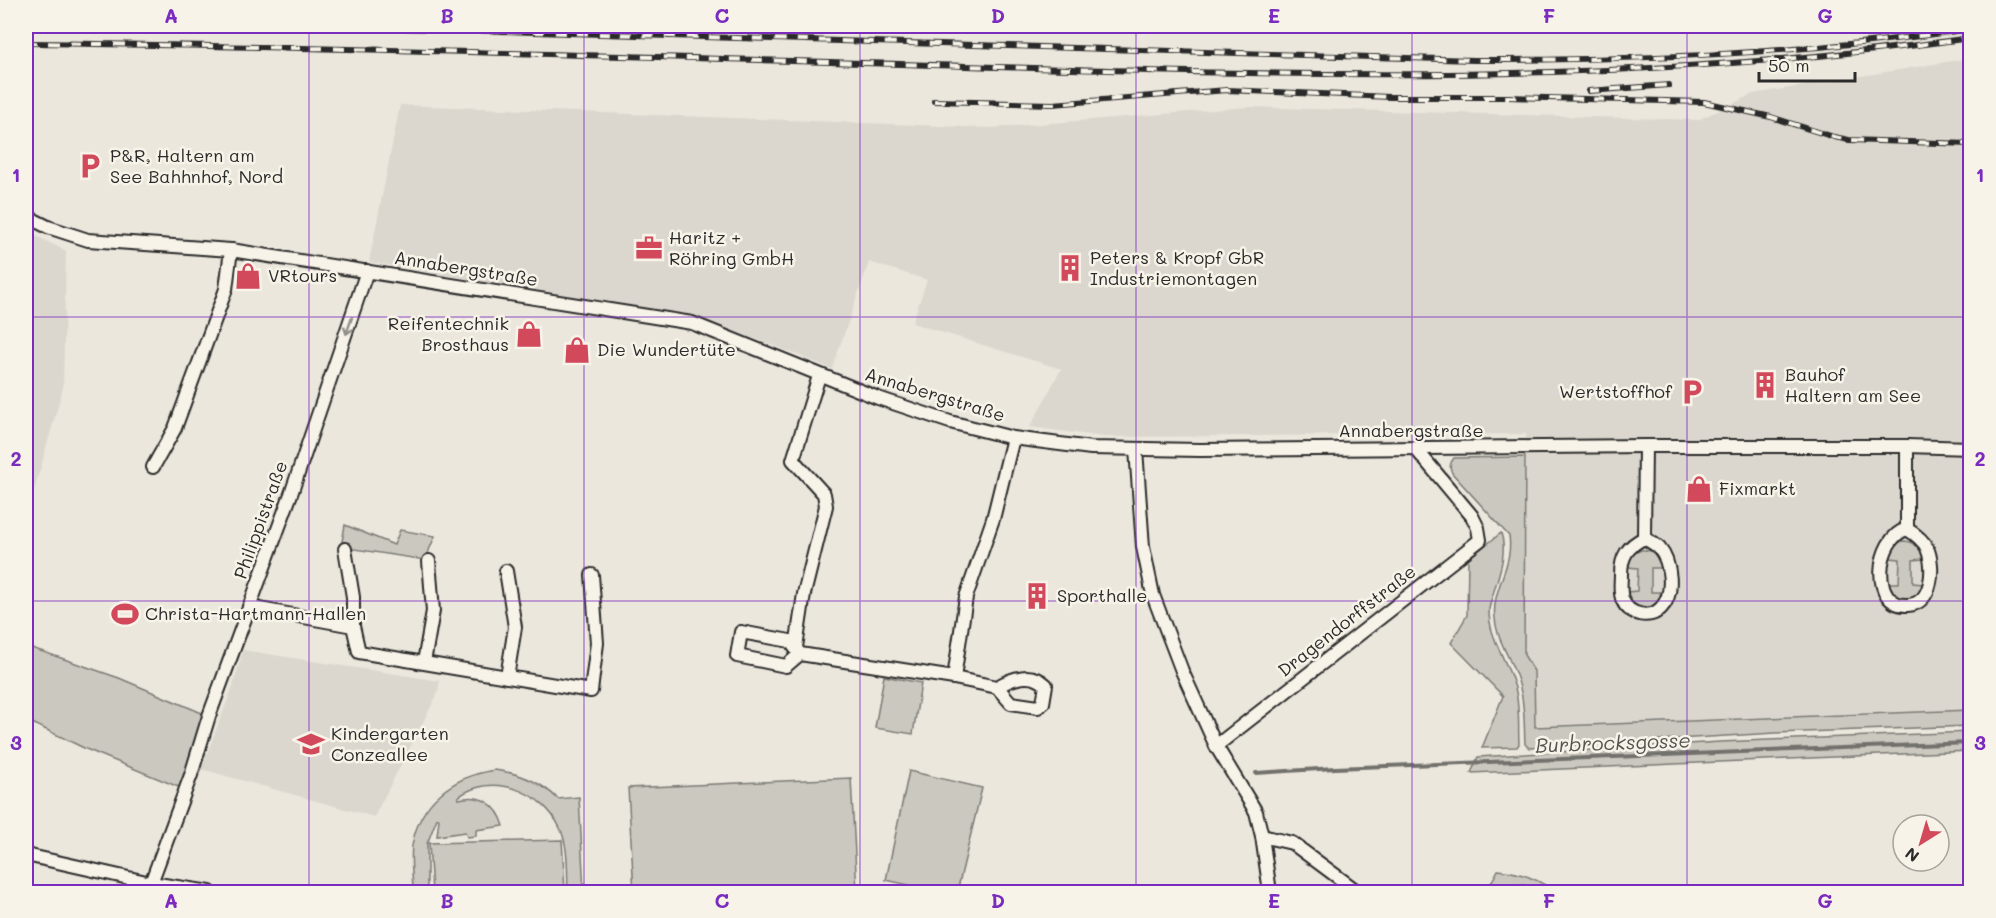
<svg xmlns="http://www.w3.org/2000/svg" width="1996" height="918" font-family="Mali,sans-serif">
	<rect width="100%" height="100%" fill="#ebe7dd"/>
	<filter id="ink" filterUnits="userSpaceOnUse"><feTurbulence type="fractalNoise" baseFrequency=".0167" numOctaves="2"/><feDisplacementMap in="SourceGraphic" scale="12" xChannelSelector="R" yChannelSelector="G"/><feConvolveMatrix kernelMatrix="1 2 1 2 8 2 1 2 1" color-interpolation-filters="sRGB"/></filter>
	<g filter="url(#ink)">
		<g fill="#dbd7ce">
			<path d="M1970 58V710L1535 727 1534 671 1524 656 1526 434 1104 437 1030 427 1061 369 912 323 927 280 869 262 832 369 775 346 690 316 369 262 400 105 992 128 1249 107 1698 120 1753 94Z"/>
			<path d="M26 231 66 251 63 388 26 519Z"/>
			<path d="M243 650 440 681 437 695 374 817 201 769 233 686Z"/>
		</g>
		<g fill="#cbc8bf" stroke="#7b7a75" stroke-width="1.5">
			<path d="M1525 457 1524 655 1534 671 1535 727 1970 710V726L1775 733 1529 748 1525 744C1524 726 1525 706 1520 688 1515 664 1497 643 1495 618 1491 590 1514 565 1509 536L1452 473C1449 466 1450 463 1454 458Z"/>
			<path d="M345 525 394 545 400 530 435 536 425 560 341 547Z"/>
			<path d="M1501 533C1509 557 1494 585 1489 609 1488 638 1508 661 1515 688 1520 706 1518 726 1519 744L1517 747 1482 748 1503 696 1451 643 1467 615 1468 559Z"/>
			<path d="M1902 541C1915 541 1921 547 1923 559L1913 560V583L1923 584C1922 595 1915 597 1905 601L1892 594 1889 583H1899L1900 559 1890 558 1895 545Z"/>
			<path d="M1641 550C1653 549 1660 556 1661 568H1651V592H1661L1658 602C1646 614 1629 609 1627 592L1637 591 1638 568 1628 567 1633 554Z"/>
			<path d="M26 646 119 678 209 716 186 790 86 749 26 720Z"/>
			<path d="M884 676 921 683 913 734 875 728Z"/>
			<path d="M1970 732V751L1471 773 1478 757 1720 742Z"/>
			<path d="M495 770C519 773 540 781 558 799L579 797 584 892H568C567 872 569 847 560 828 543 791 492 771 458 797L459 799C481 793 498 805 504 826L476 830V836L467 837 465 832 437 836 439 819 437 818 427 844V892H413C413 878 410 861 412 846 419 802 453 776 495 770Z"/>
			<path d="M909 771 982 788 957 892H941L886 880Z"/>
			<path d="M851 778 857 892H634L628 788Z"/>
			<path d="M562 840 565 892H432L429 843Z"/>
			<path d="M1498 870C1518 872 1539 879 1555 892H1547L1523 885 1491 883Z"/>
		</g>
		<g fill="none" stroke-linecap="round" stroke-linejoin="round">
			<path stroke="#72716c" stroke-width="4" d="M1256 773 1335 768 1970 743"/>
			<defs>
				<g id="minor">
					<path d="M26 216 48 227 88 240 231 250 692 323 878 398 950 422 1013 438 1091 448 1200 450 1645 446H1907L1970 448"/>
					<path d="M1136 449 1143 547 1153 595 1182 671 1216 746 1256 812 1262 836 1270 892"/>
					<path d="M153 467 175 428 226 289 231 250"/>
					<path d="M1907 529C1915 534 1923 540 1927 548 1935 566 1933 604 1908 605 1870 608 1875 538 1907 529V446"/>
					<path d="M1644 538C1649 541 1655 544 1659 548 1671 562 1675 594 1661 608 1650 620 1629 615 1623 601 1619 593 1621 583 1621 574 1621 556 1628 546 1644 538L1645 446"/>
					<path d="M345 549 353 597V626"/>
					<path d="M506 571 515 627 507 677"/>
					<path d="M249 607 353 626 359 652 591 691 597 643 592 575"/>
					<path d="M796 647 804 594 826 506 824 494 793 460 819 376"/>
					<path d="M800 654 786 666 737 656 741 632 790 641 800 654 954 678 966 597 993 519 1013 438"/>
					<path d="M424 662 433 611 429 561"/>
					<path d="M954 678 997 687 1011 703 1038 707 1043 703 1046 685C1032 671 1012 678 997 687"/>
					<path d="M1216 746 1480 540 1478 528 1472 516 1416 449"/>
					<path d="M1262 836 1292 843 1358 892"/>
					<path d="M26 855 151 883 210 892"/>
					<path d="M150 892 151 883 191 775 209 716 291 494 367 271"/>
				</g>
			</defs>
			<use href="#minor" stroke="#2b2b2b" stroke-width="16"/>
			<use href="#minor" stroke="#f7f3e8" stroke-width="12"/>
			<defs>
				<g id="rail">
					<path d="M335 26 1474 60C1640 60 1806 54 1970 29"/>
					<path d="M26 43C339 47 652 57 965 66 1301 76 1636 86 1970 38"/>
					<path d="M1589 91 1669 85"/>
					<path d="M934 101 1053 104 1227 90 1390 97H1508L1704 102 1771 117 1834 137 1849 140 1970 144"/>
				</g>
			</defs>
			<use href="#rail" stroke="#2b2b2b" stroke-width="6"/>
			<use href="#rail" stroke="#f7f3e8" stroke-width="4" stroke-dasharray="11" stroke-linecap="butt"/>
		</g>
		<defs><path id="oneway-shaft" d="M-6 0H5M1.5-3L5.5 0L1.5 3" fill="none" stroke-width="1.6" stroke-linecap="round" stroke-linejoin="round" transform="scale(1.5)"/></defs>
		<use stroke="#918f8a" href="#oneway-shaft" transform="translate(349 326) rotate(109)"/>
	</g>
	<path fill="none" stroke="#7b2cbf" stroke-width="1.5" stroke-opacity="0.55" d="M309 26V892M584 26V892M860 26V892M1136 26V892M1412 26V892M1687 26V892M26 317H1970M26 601H1970"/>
	<defs>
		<symbol id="parking-bare" viewBox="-9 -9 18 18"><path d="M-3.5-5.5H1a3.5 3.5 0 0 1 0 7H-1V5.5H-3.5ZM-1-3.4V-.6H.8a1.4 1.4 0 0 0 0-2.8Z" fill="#d1495b" stroke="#f7f3e8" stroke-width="2.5" paint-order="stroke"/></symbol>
		<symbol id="office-bare" viewBox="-9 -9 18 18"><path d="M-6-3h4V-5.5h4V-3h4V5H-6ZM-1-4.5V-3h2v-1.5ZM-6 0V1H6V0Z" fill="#d1495b" stroke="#f7f3e8" stroke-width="2.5" paint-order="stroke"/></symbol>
		<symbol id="building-bare" viewBox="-9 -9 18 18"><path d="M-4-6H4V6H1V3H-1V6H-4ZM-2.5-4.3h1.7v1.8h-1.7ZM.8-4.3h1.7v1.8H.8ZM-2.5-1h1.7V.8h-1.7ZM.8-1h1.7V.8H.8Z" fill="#d1495b" stroke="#f7f3e8" stroke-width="2.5" paint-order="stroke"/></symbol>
		<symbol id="shop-bare" viewBox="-9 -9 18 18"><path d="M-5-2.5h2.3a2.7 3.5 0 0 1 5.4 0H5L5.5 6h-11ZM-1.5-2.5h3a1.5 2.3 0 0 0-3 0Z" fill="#d1495b" stroke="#f7f3e8" stroke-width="2.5" paint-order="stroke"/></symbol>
		<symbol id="stadium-bare" viewBox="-9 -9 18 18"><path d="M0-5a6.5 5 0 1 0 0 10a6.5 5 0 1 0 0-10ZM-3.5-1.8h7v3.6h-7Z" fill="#d1495b" stroke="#f7f3e8" stroke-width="2.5" paint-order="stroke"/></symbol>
		<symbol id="school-bare" viewBox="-9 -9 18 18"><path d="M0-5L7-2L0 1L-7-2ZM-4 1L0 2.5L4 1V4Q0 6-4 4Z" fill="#d1495b" stroke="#f7f3e8" stroke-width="2.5" paint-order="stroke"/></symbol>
	</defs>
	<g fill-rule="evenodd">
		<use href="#parking-bare" x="71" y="147" width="38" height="38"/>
		<use href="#office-bare" x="630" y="229" width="38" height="38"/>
		<use href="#building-bare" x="1051" y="249" width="38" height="38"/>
		<use href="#shop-bare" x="229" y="257" width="38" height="38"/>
		<use href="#shop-bare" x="510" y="315" width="38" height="38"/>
		<use href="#shop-bare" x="558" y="331" width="38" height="38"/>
		<use href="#building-bare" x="1746" y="366" width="38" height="38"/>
		<use href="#parking-bare" x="1673" y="373" width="38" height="38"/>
		<use href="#shop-bare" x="1680" y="470" width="38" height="38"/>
		<use href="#building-bare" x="1018" y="577" width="38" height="38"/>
		<use href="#stadium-bare" x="106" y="595" width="38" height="38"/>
		<use href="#school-bare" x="292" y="725" width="38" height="38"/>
	</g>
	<g text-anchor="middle" stroke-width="5" stroke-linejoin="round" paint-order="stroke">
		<g font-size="18" fill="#2b2b2b" stroke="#f7f3e8" text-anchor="start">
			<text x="110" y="162">P&amp;R, Haltern am<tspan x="110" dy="21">See Bahhnhof, Nord</tspan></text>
			<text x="669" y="244">Haritz +<tspan x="669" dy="21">Röhring GmbH</tspan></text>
			<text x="1090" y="264">Peters &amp; Kropf GbR<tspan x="1090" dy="21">Industriemontagen</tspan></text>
			<text x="268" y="282">VRtours</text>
			<text x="509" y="330" text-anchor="end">Reifentechnik<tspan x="509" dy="21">Brosthaus</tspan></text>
			<text x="597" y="356">Die Wundertüte</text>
			<text x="1785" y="381">Bauhof<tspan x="1785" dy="21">Haltern am See</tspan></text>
			<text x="1672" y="398" text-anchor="end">Wertstoffhof</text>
			<text x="1719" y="495">Fixmarkt</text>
			<text x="1057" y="602">Sporthalle</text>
			<text x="145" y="620">Christa-Hartmann-Hallen</text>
			<text x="331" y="740">Kindergarten<tspan x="331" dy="21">Conzeallee</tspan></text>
		</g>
		<g font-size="18" fill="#2b2b2b" stroke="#f7f3e8">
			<text transform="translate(466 269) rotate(9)" y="6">Annabergstraße</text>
			<text transform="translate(935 395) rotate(17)" y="6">Annabergstraße</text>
			<text x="1411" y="437">Annabergstraße</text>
			<text transform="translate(261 520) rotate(-70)" y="6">Philippistraße</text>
			<text transform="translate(1347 621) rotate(-38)" y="6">Dragendorffstraße</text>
		</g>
		<g font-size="20" font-style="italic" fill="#555451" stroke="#f7f3e8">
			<text transform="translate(1613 743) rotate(-2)" y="7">Burbrocksgosse</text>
		</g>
	</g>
	<rect width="1996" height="918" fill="none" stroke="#f7f3e8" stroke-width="66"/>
	<g transform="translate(1921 843) rotate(217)"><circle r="28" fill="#f7f3e8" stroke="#a5a39c" stroke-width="1.5"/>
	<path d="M0-4.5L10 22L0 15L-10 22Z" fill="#d1495b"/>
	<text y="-9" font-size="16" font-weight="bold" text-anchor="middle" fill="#2b2b2b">N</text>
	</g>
	<path d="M1759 72v9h96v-9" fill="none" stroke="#2b2b2b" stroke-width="3"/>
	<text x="1768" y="72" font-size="18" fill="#2b2b2b" stroke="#f7f3e8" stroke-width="4.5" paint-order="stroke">50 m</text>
	<rect x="33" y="33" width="1930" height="852" fill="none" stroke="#7b2cbf" stroke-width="2"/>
	<g font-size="20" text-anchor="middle" font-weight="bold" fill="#7b2cbf">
		<text x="171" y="23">A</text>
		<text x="447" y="23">B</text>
		<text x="722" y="23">C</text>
		<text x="998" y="23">D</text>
		<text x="1274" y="23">E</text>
		<text x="1549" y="23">F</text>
		<text x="1825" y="23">G</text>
		<text x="16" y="182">1</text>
		<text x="1980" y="182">1</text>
		<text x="16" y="466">2</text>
		<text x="1980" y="466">2</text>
		<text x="16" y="750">3</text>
		<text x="1980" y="750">3</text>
		<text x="171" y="908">A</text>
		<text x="447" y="908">B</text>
		<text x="722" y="908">C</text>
		<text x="998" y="908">D</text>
		<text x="1274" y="908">E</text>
		<text x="1549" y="908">F</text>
		<text x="1825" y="908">G</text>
	</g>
</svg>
